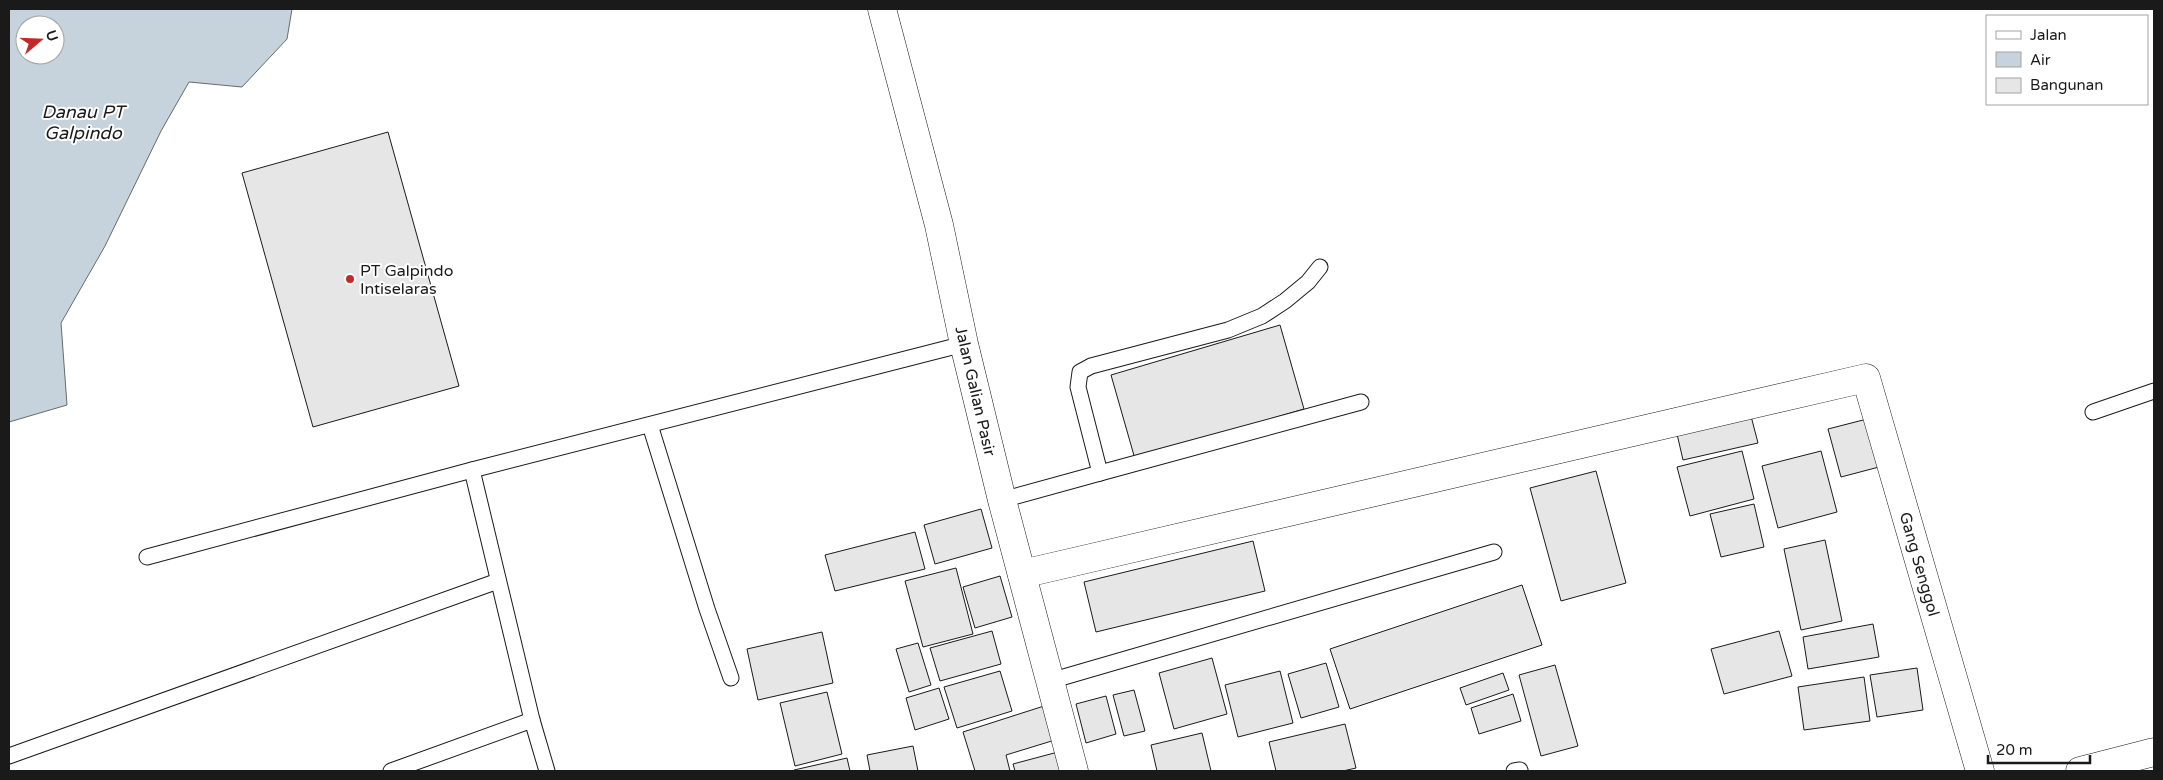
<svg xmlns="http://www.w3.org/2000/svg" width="2163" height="780" font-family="'Varela Round',sans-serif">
	<rect width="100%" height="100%" fill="#fff"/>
	<path fill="#c6d2dc" stroke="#6a6a6a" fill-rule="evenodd" d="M9 9H292L287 39 242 87 189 82 161 131 105 246 61 323 67 405 9 422ZM25 25H55V55H25Z"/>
	<g fill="#e6e6e6" stroke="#1a1a1a">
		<path d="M388 132 459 386 313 427 242 173Z"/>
		<path d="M1280 325 1304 409 1135 459 1111 375Z"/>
		<path d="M1751 416 1758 443 1683 460 1677 434Z"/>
		<path d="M1867 419 1879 467 1841 477 1828 429Z"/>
		<path d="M1742 451 1754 499 1690 516 1677 467Z"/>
		<path d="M1821 451 1837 512 1778 528 1762 466Z"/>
		<path d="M1596 471 1626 583 1561 601 1530 488Z"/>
		<path d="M1754 504 1764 547 1721 557 1710 514Z"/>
		<path d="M981 509 992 548 935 564 924 525Z"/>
		<path d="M915 532 925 569 835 591 825 555Z"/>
		<path d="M1825 540 1842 621 1801 630 1784 549Z"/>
		<path d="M1253 541 1265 591 1096 632 1084 582Z"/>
		<path d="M956 568 973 634 923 647 905 581Z"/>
		<path d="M1000 576 1012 617 975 628 963 587Z"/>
		<path d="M1522 585 1542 645 1350 709 1330 649Z"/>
		<path d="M1873 624 1879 657 1808 669 1803 637Z"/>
		<path d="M992 631 1001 664 940 681 930 648Z"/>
		<path d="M1779 631 1792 676 1724 694 1711 649Z"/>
		<path d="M822 632 833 683 758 700 747 649Z"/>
		<path d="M918 643 931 685 909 692 896 649Z"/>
		<path d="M1212 658 1227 714 1174 729 1159 673Z"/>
		<path d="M1326 663 1339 707 1301 718 1288 674Z"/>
		<path d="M1555 665 1578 746 1541 756 1519 675Z"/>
		<path d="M1917 668 1923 710 1877 717 1870 675Z"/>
		<path d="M1000 671 1012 711 957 728 944 687Z"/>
		<path d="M1280 671 1293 723 1238 737 1225 685Z"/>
		<path d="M1503 673 1509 690 1466 705 1460 688Z"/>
		<path d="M1864 677 1870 721 1804 730 1798 687Z"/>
		<path d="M939 688 949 719 915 730 906 698Z"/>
		<path d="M1134 690 1145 731 1124 736 1113 695Z"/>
		<path d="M827 692 842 754 795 766 780 703Z"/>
		<path d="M1513 694 1521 721 1479 734 1471 708Z"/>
		<path d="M1106 696 1116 734 1086 743 1076 704Z"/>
		<path d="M1044 706 1055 740 1006 755 1010 771H975L963 732Z"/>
		<path d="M1345 724 1356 768 1343 771H1276L1269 742Z"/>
		<path d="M1202 733 1211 771H1157L1151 745Z"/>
		<path d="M913 746 918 771H870L867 755Z"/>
		<path d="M1058 752 1064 771H1015L1013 764Z"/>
		<path d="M847 758 850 771H795L794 770Z"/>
	</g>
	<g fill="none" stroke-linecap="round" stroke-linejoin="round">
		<defs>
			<g id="lane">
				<path d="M2093 412 2154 391"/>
				<path d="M650 425 707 609 731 678"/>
				<path d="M472 470 532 720 547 771"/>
				<path d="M1100 473 1361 402"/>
				<path d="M1002 500 1100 473 1078 387 1080 372 1091 366 1228 330 1262 316 1285 301 1308 282 1320 267"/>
				<path d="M147 557 472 470 964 344"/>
				<path d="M1050 681 1494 552"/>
				<path d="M9 756 498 581"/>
				<path d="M391 771 532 720"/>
				<path d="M1514 771 1520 770"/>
			</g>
			<g id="street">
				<path d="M1022 574 1866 378 1980 771"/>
				<path d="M2080 771 2154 752"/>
			</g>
			<path id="secondary" d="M882 9 939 225 964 344 1002 500 1074 771"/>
		</defs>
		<use href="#lane" stroke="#1a1a1a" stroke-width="17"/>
		<use href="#street" stroke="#1a1a1a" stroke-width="29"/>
		<use href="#secondary" stroke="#1a1a1a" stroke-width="29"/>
		<use href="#lane" stroke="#fff" stroke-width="15"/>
		<use href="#street" stroke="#fff" stroke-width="28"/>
		<use href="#secondary" stroke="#fff" stroke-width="28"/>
	</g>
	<circle fill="#c62828" stroke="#fff" stroke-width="2" cx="350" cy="279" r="5"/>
	<g text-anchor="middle" stroke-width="4" stroke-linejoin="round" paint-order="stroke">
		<g font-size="16" fill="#1a1a1a" stroke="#fff" text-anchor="start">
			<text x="360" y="276">PT Galpindo<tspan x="360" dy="18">Intiselaras</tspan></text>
		</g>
		<g font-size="16" fill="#1a1a1a" stroke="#fff">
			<text transform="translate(976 391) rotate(77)" y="6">Jalan Galian Pasir</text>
			<text transform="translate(1920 564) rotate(74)" y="6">Gang Senggol</text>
		</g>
		<g font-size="18" font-style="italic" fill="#1a1a1a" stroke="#fff">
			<text x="83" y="118">Danau PT<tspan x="83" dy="21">Galpindo</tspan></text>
		</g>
	</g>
	<rect width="2163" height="780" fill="none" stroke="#1a1a1a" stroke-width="20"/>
	<rect x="1986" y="15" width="162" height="90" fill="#ffffff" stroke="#a3a3a3"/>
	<rect x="1996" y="31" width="25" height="8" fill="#ffffff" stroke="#a3a3a3"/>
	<text x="2030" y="40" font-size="15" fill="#1a1a1a">Jalan</text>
	<rect x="1996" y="52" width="25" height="15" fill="#c6d2dc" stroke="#a3a3a3"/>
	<text x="2030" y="65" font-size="15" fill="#1a1a1a">Air</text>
	<rect x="1996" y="78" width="25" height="15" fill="#e6e6e6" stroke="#a3a3a3"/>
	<text x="2030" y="90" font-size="15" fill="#1a1a1a">Bangunan</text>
	<g transform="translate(40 40) rotate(71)"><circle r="24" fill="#ffffff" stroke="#a3a3a3"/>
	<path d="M0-4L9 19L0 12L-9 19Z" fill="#c62828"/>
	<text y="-8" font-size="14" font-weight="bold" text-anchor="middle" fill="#1a1a1a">U</text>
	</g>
	<path d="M1988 755v8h102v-8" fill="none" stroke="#1a1a1a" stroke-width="2.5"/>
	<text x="1996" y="755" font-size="15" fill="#1a1a1a" stroke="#ffffff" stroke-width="4" paint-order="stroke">20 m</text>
</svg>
